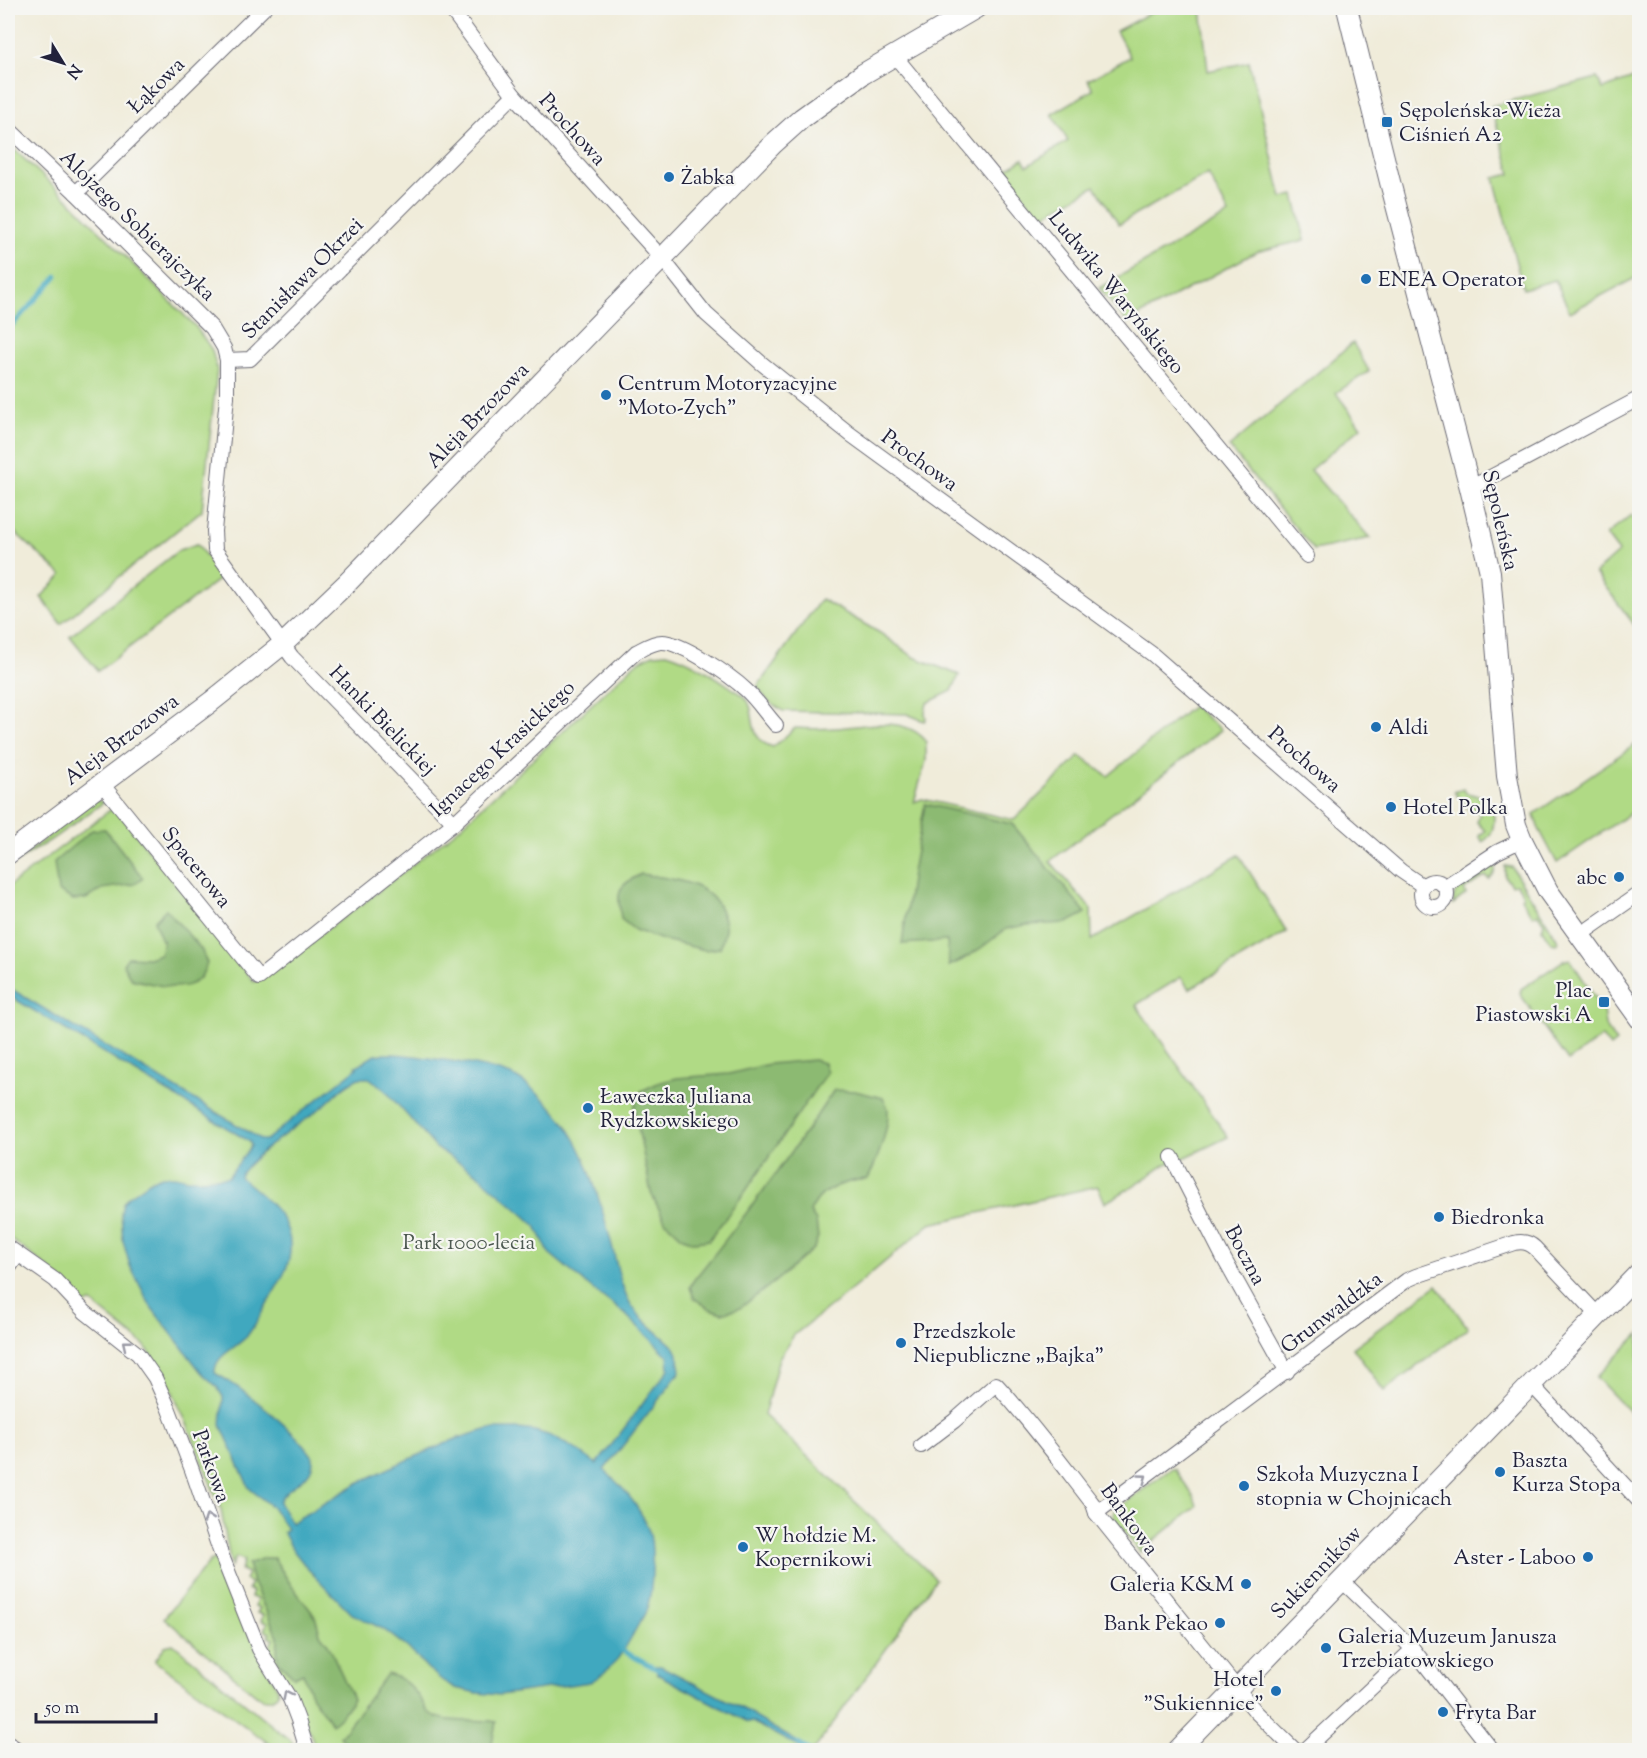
<svg xmlns="http://www.w3.org/2000/svg" width="1647" height="1758" font-family="'Sorts Mill Goudy',serif">
	<rect width="100%" height="100%" fill="#f6f6f2"/>
	<filter id="ink" filterUnits="userSpaceOnUse"><feTurbulence type="fractalNoise" baseFrequency=".0167" numOctaves="2"/><feDisplacementMap in="SourceGraphic" scale="12" xChannelSelector="R" yChannelSelector="G"/><feConvolveMatrix kernelMatrix="1 2 1 2 8 2 1 2 1" color-interpolation-filters="sRGB"/></filter>
	<filter id="wash" filterUnits="userSpaceOnUse"><feTurbulence type="fractalNoise" baseFrequency=".008" numOctaves="4" result="noise"/><feDisplacementMap in="SourceGraphic" scale="24" xChannelSelector="R" yChannelSelector="G"/><feGaussianBlur stdDeviation="1.35" result="paint"/><feColorMatrix in="noise" values="0 0 0 0 0 0 0 0 0 0 0 0 0 0 0 0 0 1.4 0 .05"/><feComposite in="paint" operator="in"/></filter>
	<g filter="url(#wash)">
		<rect width="100%" height="100%" fill="#f0ecda"/>
		<g fill="#b0da85" stroke="#697e60" stroke-width="1.5">
			<path d="M1159 8H1201L1208 71 1249 62 1282 198 1294 195 1305 240 1256 252 1127 322 1099 288 1229 214 1208 174 1119 224 1095 186 1041 217 1003 171 1023 159 1027 166 1068 141 1052 114 1093 90 1088 80 1130 57 1116 31Z"/>
			<path d="M1639 76V276L1570 312 1555 280 1523 289 1494 178 1511 174 1491 106 1597 78 1603 89Z"/>
			<path d="M8 144 68 199 196 327 212 350 217 370 202 510 61 624 41 597 62 575 8 526Z"/>
			<path d="M1353 343 1369 371 1336 393 1361 427 1310 470 1370 538 1314 550 1229 447Z"/>
			<path d="M1631 515 1639 524V631L1595 573 1619 552 1606 535Z"/>
			<path d="M197 544 222 577 98 671 70 636 179 550Z"/>
			<path d="M821 599 880 633 914 657 959 675 952 691 927 703 925 712 926 719 924 721 907 714 783 711 768 701 757 687Z"/>
			<path d="M667 653C690 660 710 673 729 686 734 690 741 693 745 697 758 711 745 739 773 747L795 728C809 729 823 729 837 728 866 726 905 715 926 741V761L914 802 922 799 1014 820 1080 756 1108 776 1193 706 1221 730 1050 861 1091 909 1092 940 1239 855 1287 932 1189 989 1181 977 1136 1005 1228 1137 1186 1157 1166 1164 1135 1185 1105 1203 1098 1186 930 1224 850 1291 794 1335 779 1358 764 1415 936 1579 814 1750H317L288 1681 266 1655 273 1639 268 1637 270 1632 264 1630 267 1623 261 1621 263 1615 257 1613 260 1608 255 1606 257 1599 251 1597 253 1592 248 1589 251 1583 245 1580 248 1573 241 1570 244 1560 236 1557 231 1566 221 1510 189 1428 165 1375 157 1362 144 1345 92 1303 83 1304 59 1277 36 1258 8 1237V887L114 807 254 982 365 902 457 830 637 662 653 654Z"/>
			<path d="M1639 742V807L1557 863 1538 827 1534 814Z"/>
			<path d="M1464 789 1466 793C1483 795 1495 802 1494 821 1493 831 1491 836 1483 842L1479 836 1485 831 1477 822 1480 814 1476 810 1469 809 1454 792Z"/>
			<path d="M95 800 104 802 51 840 8 867Z"/>
			<path d="M1494 863C1497 870 1495 874 1489 879L1485 876 1464 890 1466 894 1453 904C1451 885 1480 873 1494 863Z"/>
			<path d="M1505 866 1512 867 1515 872 1559 942 1557 944 1551 943 1542 929 1544 923 1538 914 1532 915 1521 898 1523 894 1517 884 1511 885 1505 877Z"/>
			<path d="M1570 959 1603 1010 1605 1026 1616 1042 1610 1047 1602 1037 1568 1061 1520 994 1521 989 1563 961Z"/>
			<path d="M1437 1285 1468 1328 1384 1391 1353 1348Z"/>
			<path d="M1639 1334V1422L1596 1377Z"/>
			<path d="M1171 1469H1175L1194 1497 1197 1506 1140 1552 1113 1517 1114 1511Z"/>
			<path d="M218 1558 278 1691 277 1695 271 1699H264L256 1695 164 1618 210 1561Z"/>
			<path d="M173 1644 292 1742 296 1750H278L155 1661 165 1646Z"/>
		</g>
		<g fill="#8cba72" stroke="#576e56" stroke-width="1.5">
			<path d="M925 804 1012 824 1086 913 1067 923 1025 925 1006 929 981 948 962 960 949 966 947 941 902 944 912 872Z"/>
			<path d="M105 829 143 878 135 884 102 889 86 899 73 900 58 891 54 862 92 830Z"/>
			<path d="M641 874C669 879 710 880 721 912 724 918 726 923 725 930 724 936 722 942 720 948L705 950 660 939 635 930 621 919C618 891 614 888 641 874Z"/>
			<path d="M166 909 201 949 207 963C205 969 202 976 198 980 181 994 150 983 131 979L123 964 128 957 148 958 160 954 163 943 154 921Z"/>
			<path d="M814 1060 824 1063 827 1072 745 1192 709 1240 695 1242 683 1238 665 1221 651 1193 634 1107 641 1091 658 1083 677 1078 729 1074 769 1064Z"/>
			<path d="M834 1090 855 1091 883 1098C884 1101 886 1103 887 1106 892 1124 876 1162 868 1179 852 1180 829 1186 818 1199 815 1203 812 1208 810 1212L816 1221 818 1237 814 1248 777 1280 740 1308 722 1313 710 1309 694 1298 690 1287 693 1281C743 1219 790 1157 834 1090Z"/>
			<path d="M264 1558H274L291 1585 315 1616 320 1634 328 1644 353 1699 342 1715 332 1724 312 1697 303 1673 294 1677 279 1663 277 1653 278 1637 253 1583 248 1564Z"/>
			<path d="M387 1674C405 1678 413 1688 423 1703 425 1707 427 1712 431 1714 447 1725 477 1718 496 1722L492 1743 487 1750H372C359 1748 348 1746 340 1737Z"/>
		</g>
		<g fill="#3fa8bf" stroke="#30657d" stroke-width="1.5" fill-rule="evenodd">
			<path d="M8 987 262 1140H266L357 1068 356 1066C362 1063 369 1058 376 1055 391 1051 427 1058 444 1060 466 1063 490 1067 511 1075 521 1079 529 1086 537 1093 582 1130 595 1184 610 1238 616 1258 618 1280 628 1299 637 1318 660 1333 675 1348L678 1354 680 1372 604 1470C622 1486 639 1505 648 1528 655 1546 653 1593 646 1611 644 1616 640 1622 637 1627 625 1650 613 1670 590 1682L500 1695 477 1693 455 1688 443 1681 427 1668 408 1648 383 1629 352 1614 307 1568 293 1550 283 1532 287 1529 273 1508 249 1488 221 1425 223 1397 217 1387 201 1372 151 1307 130 1266 123 1241 121 1213 123 1203 128 1197 152 1180 162 1176H175L188 1179H200L228 1177 251 1146 250 1142 8 995ZM359 1078H369L383 1088 436 1148 476 1173 525 1216 536 1226 549 1253 591 1288 625 1314 668 1356 669 1369 597 1464 575 1449 551 1436 535 1431 519 1429H489L458 1438 394 1466 358 1483 291 1523 279 1502C285 1485 315 1481 313 1457 295 1430 244 1389 215 1373 214 1355 237 1348 247 1336 256 1325 263 1310 271 1297 276 1288 282 1279 286 1269 302 1227 271 1201 241 1178L240 1176C251 1155 302 1123 322 1107 334 1097 344 1084 359 1078Z"/>
			<path d="M656 1666H661L753 1714 755 1717 803 1745 801 1748 752 1722H748L657 1674V1671L655 1669Z"/>
		</g>
		<g fill="none" stroke-linecap="round" stroke-linejoin="round">
			<g stroke="#3fa8bf" stroke-width="4.5">
				<path d="M8 330 57 276"/>
				<path d="M623 1651 658 1670"/>
				<path d="M798 1744 809 1750"/>
			</g>
		</g>
	</g>
	<g filter="url(#ink)">
		<g fill="none" stroke-linecap="round" stroke-linejoin="round">
			<defs>
				<g id="street">
					<path d="M450 8 514 95 661 257 706 314 760 362 850 434 1152 654 1401 871 1423 886"/>
					<path d="M894 55 1307 556"/>
					<path d="M8 128 76 193 212 328 224 348 227 360V397L214 531 215 550 292 657 454 823"/>
					<path d="M76 193 264 8"/>
					<path d="M227 360 250 359 514 95"/>
					<path d="M1470 488 1640 398"/>
					<path d="M102 784 259 978 454 823 636 652C644 648 653 642 662 642 682 642 731 676 746 690 757 700 766 714 776 725"/>
					<circle cx="1434" cy="894" r="13"/>
					<path d="M1444 887 1497 852 1522 840"/>
					<path d="M1580 935 1640 893"/>
					<path d="M1172 1157 1223 1257 1287 1372"/>
					<path d="M8 1247 55 1280 85 1312 138 1354 155 1378 168 1407 192 1470 220 1551 259 1649 290 1699 298 1720 307 1750"/>
					<path d="M8 1269 18 1255"/>
					<path d="M1531 1384 1640 1502"/>
					<path d="M921 1446 954 1421 996 1384C1031 1422 1061 1463 1093 1504L1096 1513 1256 1712 1295 1750"/>
					<path d="M1096 1513 1407 1280 1416 1276 1514 1243C1522 1241 1529 1242 1535 1248L1598 1315"/>
					<path d="M1341 1580 1413 1649 1492 1750"/>
					<path d="M1305 1750 1413 1649"/>
				</g>
				<g id="secondary">
					<path d="M1347 8 1390 182 1470 488 1490 572 1507 776 1516 825 1522 840 1548 891 1640 1019"/>
					<path d="M8 854 212 701 283 644 347 583 773 144 802 118 863 74 976 8"/>
					<path d="M8 1747 13 1750"/>
					<path d="M1178 1750 1640 1272"/>
				</g>
			</defs>
			<use href="#street" stroke="#6a6973" stroke-width="16"/>
			<use href="#secondary" stroke="#6a6973" stroke-width="22"/>
			<use href="#street" stroke="#fff" stroke-width="14"/>
			<use href="#secondary" stroke="#fff" stroke-width="20"/>
		</g>
		<defs><path id="oneway-chevron" d="M-2-3.5L2.5 0L-2 3.5" fill="none" stroke-width="1.6" stroke-linecap="round" stroke-linejoin="round" transform="scale(1.5)"/></defs>
		<g stroke="#9c9ca7">
			<use href="#oneway-chevron" transform="translate(126 1344) rotate(-141)"/>
			<use href="#oneway-chevron" transform="translate(1143 1478) rotate(-36)"/>
			<use href="#oneway-chevron" transform="translate(208 1518) rotate(-109)"/>
			<use href="#oneway-chevron" transform="translate(287 1695) rotate(-117)"/>
		</g>
	</g>
	<g fill="#1f6fb2" stroke="#f6f6f2" stroke-width="2">
		<rect x="1381" y="116" width="12" height="12" rx="3"/>
		<circle cx="669" cy="177" r="6"/>
		<circle cx="1366" cy="279" r="6"/>
		<circle cx="606" cy="395" r="6"/>
		<circle cx="1376" cy="727" r="6"/>
		<circle cx="1391" cy="807" r="6"/>
		<circle cx="1619" cy="877" r="6"/>
		<rect x="1598" y="996" width="12" height="12" rx="3"/>
		<circle cx="588" cy="1108" r="6"/>
		<circle cx="1439" cy="1217" r="6"/>
		<circle cx="901" cy="1343" r="6"/>
		<circle cx="1500" cy="1472" r="6"/>
		<circle cx="1244" cy="1486" r="6"/>
		<circle cx="743" cy="1547" r="6"/>
		<circle cx="1588" cy="1557" r="6"/>
		<circle cx="1246" cy="1584" r="6"/>
		<circle cx="1220" cy="1623" r="6"/>
		<circle cx="1326" cy="1648" r="6"/>
		<circle cx="1276" cy="1691" r="6"/>
		<circle cx="1443" cy="1712" r="6"/>
	</g>
	<g text-anchor="middle" stroke-width="4.5" stroke-linejoin="round" paint-order="stroke">
		<g font-size="21" fill="#22223b" stroke="#f6f6f2">
			<text transform="translate(156 85) rotate(-45)" y="7">Łąkowa</text>
			<text transform="translate(573 129) rotate(48)" y="7">Prochowa</text>
			<text transform="translate(138 225) rotate(44)" y="7">Alojzego Sobierajczyka</text>
			<text transform="translate(302 278) rotate(-45)" y="7">Stanisława Okrzei</text>
			<text transform="translate(1117 292) rotate(51)" y="7">Ludwika Waryńskiego</text>
			<text transform="translate(477 415) rotate(-46)" y="7">Aleja Brzozowa</text>
			<text transform="translate(920 460) rotate(36)" y="7">Prochowa</text>
			<text transform="translate(1501 520) rotate(77)" y="7">Sępoleńska</text>
			<text transform="translate(383 720) rotate(46)" y="7">Hanki Bielickiej</text>
			<text transform="translate(121 739) rotate(-37)" y="7">Aleja Brzozowa</text>
			<text transform="translate(502 748) rotate(-43)" y="7">Ignacego Krasickiego</text>
			<text transform="translate(1305 759) rotate(41)" y="7">Prochowa</text>
			<text transform="translate(197 867) rotate(51)" y="7">Spacerowa</text>
			<text transform="translate(1246 1255) rotate(62)" y="7">Boczna</text>
			<text transform="translate(1331 1312) rotate(-37)" y="7">Grunwaldzka</text>
			<text transform="translate(212 1466) rotate(70)" y="7">Parkowa</text>
			<text transform="translate(1130 1519) rotate(54)" y="7">Bankowa</text>
			<text transform="translate(1316 1572) rotate(-46)" y="7">Sukienników</text>
		</g>
		<g font-size="21" fill="#22223b" stroke="#f6f6f2" text-anchor="start">
			<text x="1399" y="117">Sępoleńska-Wieża<tspan x="1399" dy="24">Ciśnień A2</tspan></text>
			<text x="681" y="184">Żabka</text>
			<text x="1378" y="286">ENEA Operator</text>
			<text x="618" y="390">Centrum Motoryzacyjne<tspan x="618" dy="24">"Moto-Zych"</tspan></text>
			<text x="1388" y="734">Aldi</text>
			<text x="1403" y="814">Hotel Polka</text>
			<text x="1607" y="884" text-anchor="end">abc</text>
			<text x="1592" y="997" text-anchor="end">Plac<tspan x="1592" dy="24">Piastowski A</tspan></text>
			<text x="600" y="1103">Ławeczka Juliana<tspan x="600" dy="24">Rydzkowskiego</tspan></text>
			<text x="1451" y="1224">Biedronka</text>
			<text x="913" y="1338">Przedszkole<tspan x="913" dy="24">Niepubliczne „Bajka”</tspan></text>
			<text x="1512" y="1467">Baszta<tspan x="1512" dy="24">Kurza Stopa</tspan></text>
			<text x="1256" y="1481">Szkoła Muzyczna I<tspan x="1256" dy="24">stopnia w Chojnicach</tspan></text>
			<text x="755" y="1542">W hołdzie M.<tspan x="755" dy="24">Kopernikowi</tspan></text>
			<text x="1576" y="1564" text-anchor="end">Aster - Laboo</text>
			<text x="1234" y="1591" text-anchor="end">Galeria K&amp;M</text>
			<text x="1208" y="1630" text-anchor="end">Bank Pekao</text>
			<text x="1338" y="1643">Galeria Muzeum Janusza<tspan x="1338" dy="24">Trzebiatowskiego</tspan></text>
			<text x="1264" y="1686" text-anchor="end">Hotel<tspan x="1264" dy="24">"Sukiennice"</tspan></text>
			<text x="1455" y="1719">Fryta Bar</text>
		</g>
		<g font-size="21" fill="#4d5951" stroke="#f6f6f2">
			<text x="469" y="1249">Park 1000-lecia</text>
		</g>
	</g>
	<rect width="1647" height="1758" fill="none" stroke="#f6f6f2" stroke-width="30"/>
	<g transform="translate(63 63) rotate(128)" stroke="#f6f6f2" stroke-width="4.5" paint-order="stroke">
	<path d="M0-4.5L10 22L0 15L-10 22Z" fill="#22223b"/>
	<text y="-9" font-size="16" font-weight="bold" text-anchor="middle" fill="#22223b">N</text>
	</g>
	<path d="M36 1713v9h120v-9" fill="none" stroke="#22223b" stroke-width="3"/>
	<text x="45" y="1713" font-size="18" fill="#22223b" stroke="#f6f6f2" stroke-width="4.5" paint-order="stroke">50 m</text>
</svg>
